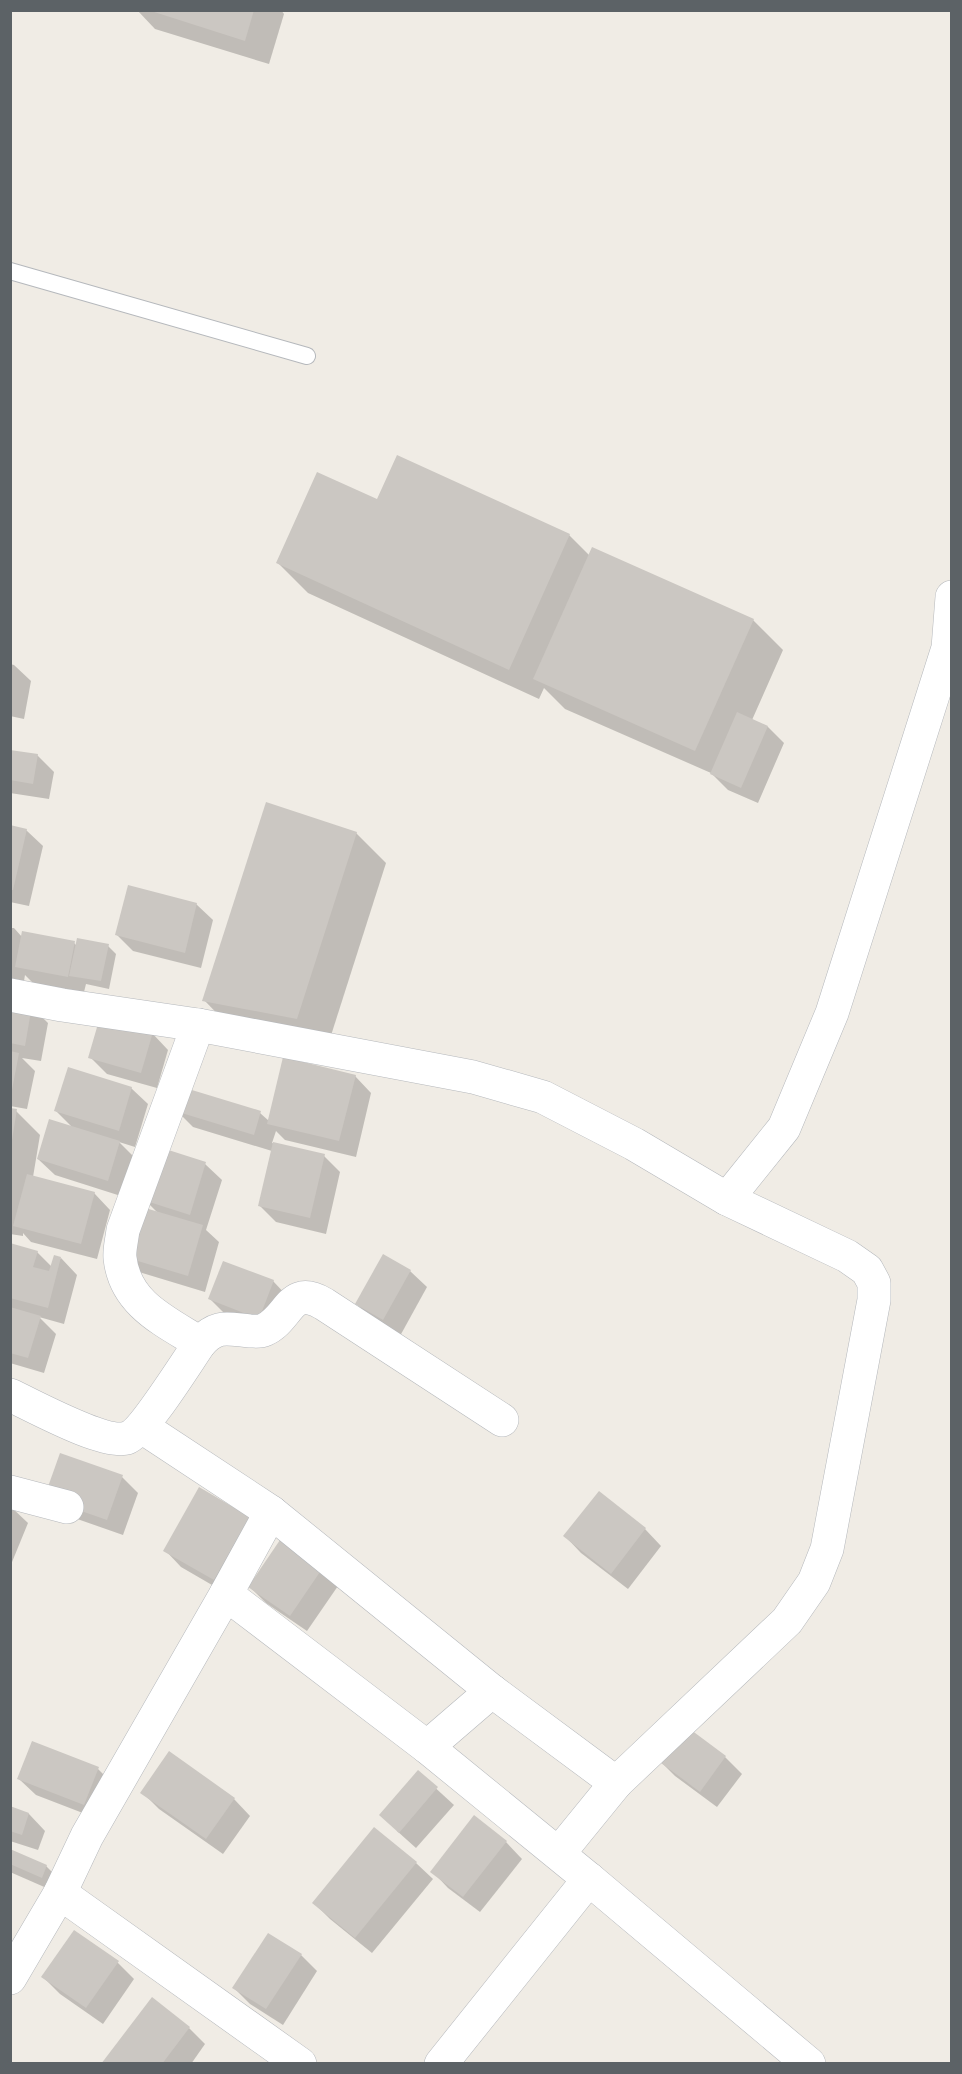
<svg xmlns="http://www.w3.org/2000/svg" width="962" height="2074" font-family="Raleway,sans-serif">
	<rect width="100%" height="100%" fill="#f0ece5"/>
	<g fill="#0003">
		<path d="M137 10H281L284 14 269 64 155 29Z"/>
		<path d="M378 501 569 535 590 556 753 620 783 650 752 720 768 727 784 743 758 803 728 790 711 773 565 709 544 688 539 699 308 593 278 563Z"/>
		<path d="M10 664 14 665 31 681 24 719 10 716Z"/>
		<path d="M10 751 37 755 54 772 49 799 10 793Z"/>
		<path d="M10 826 26 830 43 846 29 906 10 902Z"/>
		<path d="M356 833 386 863 327 1048 234 1031 204 1000Z"/>
		<path d="M196 904 213 920 201 968 133 951 117 935Z"/>
		<path d="M10 928H14L22 937 74 943 77 946H108L116 954 109 989 86 984 84 992 33 983 25 975 24 981 10 978Z"/>
		<path d="M10 1003 32 1007 48 1023 41 1061 22 1058 35 1071 27 1109 10 1106Z"/>
		<path d="M152 1033 168 1050 157 1088 107 1074 90 1057Z"/>
		<path d="M355 1076 371 1093 356 1157 285 1140 276 1131 272 1143 324 1156 340 1172 326 1234 276 1222 259 1205 272 1151 193 1127 177 1111 260 1113 269 1121Z"/>
		<path d="M131 1088 148 1104 135 1147 119 1142 136 1159 124 1197 55 1175 38 1159 73 1128 56 1111Z"/>
		<path d="M10 1110 16 1111 40 1135 33 1177 94 1193 110 1210 97 1259 31 1242 23 1233V1236L10 1234Z"/>
		<path d="M205 1164 222 1180 206 1230 219 1242 205 1292 139 1272 122 1256 158 1213 145 1200Z"/>
		<path d="M10 1244 37 1252 52 1267 61 1258 77 1275 64 1324 39 1317 56 1334 44 1373 10 1363V1308L13 1309 10 1307Z"/>
		<path d="M410 1271 427 1287 400 1336 373 1321 357 1304Z"/>
		<path d="M273 1281 289 1298 275 1334 226 1315 210 1299Z"/>
		<path d="M122 1477 138 1493 123 1535 63 1514Z"/>
		<path d="M599 1493 645 1529 661 1546 628 1589 581 1553 565 1536Z"/>
		<path d="M10 1506 28 1523 10 1567Z"/>
		<path d="M250 1518 231 1596 181 1567 165 1550Z"/>
		<path d="M323 1567 340 1583 307 1631 266 1603 250 1587Z"/>
		<path d="M683 1727 725 1757 742 1774 717 1807 675 1776 659 1760Z"/>
		<path d="M98 1769 114 1785 101 1820 36 1795 19 1779Z"/>
		<path d="M418 1772 454 1805 416 1848 397 1831Z"/>
		<path d="M142 1792 234 1799 250 1816 223 1854 159 1809Z"/>
		<path d="M10 1808 29 1814 45 1831 38 1850 10 1841Z"/>
		<path d="M506 1842 522 1859 480 1912 448 1888 432 1871Z"/>
		<path d="M10 1851 46 1866 63 1883 58 1893 10 1872Z"/>
		<path d="M416 1863 433 1879 372 1953 330 1919 314 1903Z"/>
		<path d="M75 1932 118 1963 134 1979 103 2024 60 1994 43 1977Z"/>
		<path d="M301 1955 317 1971 283 2025 250 2004 234 1988Z"/>
		<path d="M189 2028 205 2044 191 2064H103Z"/>
	</g>
	<g fill="#cbc7c2">
		<path d="M148 10H254L245 41Z"/>
		<path d="M397 455 570 534 509 670 276 563 317 472 377 499Z"/>
		<path d="M592 547 754 619 695 751 533 679Z"/>
		<path d="M737 712 768 726 741 788 710 774Z"/>
		<path d="M10 750 38 754 33 784 10 780Z"/>
		<path d="M266 802 357 832 297 1019 202 1001Z"/>
		<path d="M10 825 27 829 13 890H10Z"/>
		<path d="M128 885 197 903 185 953 115 935Z"/>
		<path d="M22 931 75 941 68 977 15 967Z"/>
		<path d="M77 938 109 944 101 981 69 976Z"/>
		<path d="M10 1001 32 1005 25 1046 10 1043Z"/>
		<path d="M100 1017 153 1032 141 1073 88 1058Z"/>
		<path d="M10 1051 19 1053 12 1090H10Z"/>
		<path d="M283 1057 356 1075 339 1141 267 1124Z"/>
		<path d="M68 1067 132 1087 119 1131 54 1111Z"/>
		<path d="M182 1087 261 1111 254 1135 175 1111Z"/>
		<path d="M10 1108 17 1109 12 1140H10Z"/>
		<path d="M49 1119 120 1141 108 1181 37 1159Z"/>
		<path d="M273 1142 325 1154 310 1218 258 1206Z"/>
		<path d="M159 1147 206 1162 190 1215 143 1200Z"/>
		<path d="M27 1174 95 1192 81 1244 13 1226Z"/>
		<path d="M135 1205 203 1225 188 1276 121 1256Z"/>
		<path d="M10 1243 38 1251 33 1267 49 1271 54 1255 61 1257 48 1308 10 1298Z"/>
		<path d="M383 1254 411 1270 383 1320 355 1304Z"/>
		<path d="M223 1261 274 1280 259 1319 208 1299Z"/>
		<path d="M10 1307 41 1316 28 1358 10 1353Z"/>
		<path d="M60 1453 123 1475 107 1520 44 1498Z"/>
		<path d="M199 1487 250 1517 214 1580 163 1551Z"/>
		<path d="M599 1491 646 1528 611 1574 563 1536Z"/>
		<path d="M282 1537 324 1566 290 1616 248 1587Z"/>
		<path d="M683 1724 726 1756 700 1792 657 1760Z"/>
		<path d="M32 1741 99 1767 84 1805 17 1779Z"/>
		<path d="M169 1751 235 1798 206 1839 140 1793Z"/>
		<path d="M418 1770 438 1787 399 1833 379 1815Z"/>
		<path d="M10 1806 29 1813 22 1835 10 1831Z"/>
		<path d="M474 1815 507 1841 463 1897 430 1872Z"/>
		<path d="M374 1827 417 1862 355 1938 312 1903Z"/>
		<path d="M10 1849 47 1865 42 1878 10 1864Z"/>
		<path d="M74 1930 119 1961 86 2008 41 1977Z"/>
		<path d="M268 1933 302 1954 266 2009 232 1988Z"/>
		<path d="M152 1997 190 2027 162 2064H101Z"/>
	</g>
	<g fill="none" stroke-linecap="round" stroke-linejoin="round">
		<defs>
			<path id="service" d="M10 271 307 356"/>
			<g id="minor">
				<path d="M10 995 62 1005 198 1025 473 1077 543 1097 634 1144 727 1199 847 1256 867 1270 874 1283V1300L827 1549 814 1582 787 1621 616 1783"/>
				<path d="M198 1025 123 1230C122 1239 119 1250 120 1258 125 1304 165 1321 200 1343"/>
				<path d="M727 1199 784 1128 832 1013 948 648 952 597"/>
				<path d="M10 1395C34 1406 104 1445 127 1438 143 1433 188 1360 200 1343 217 1324 227 1329 250 1331 255 1331 260 1332 264 1330 290 1319 289 1283 324 1304L502 1420"/>
				<path d="M142 1427 271 1512 226 1594"/>
				<path d="M10 1492 67 1507"/>
				<path d="M271 1512 492 1691 616 1783 559 1853"/>
				<path d="M427 1747 492 1691"/>
				<path d="M589 1879 809 2064"/>
				<path d="M60 1893 300 2064"/>
				<path d="M10 1978 60 1893 87 1836 226 1594 427 1747 589 1879 441 2064"/>
			</g>
		</defs>
		<use href="#service" stroke="#b5b8bc" stroke-width="18"/>
		<use href="#minor" stroke="#b5b8bc" stroke-width="34"/>
		<use href="#service" stroke="#fff" stroke-width="16"/>
		<use href="#minor" stroke="#fff" stroke-width="33"/>
	</g>
	<rect width="962" height="2074" fill="none" stroke="#5c6266" stroke-width="24"/>
</svg>
